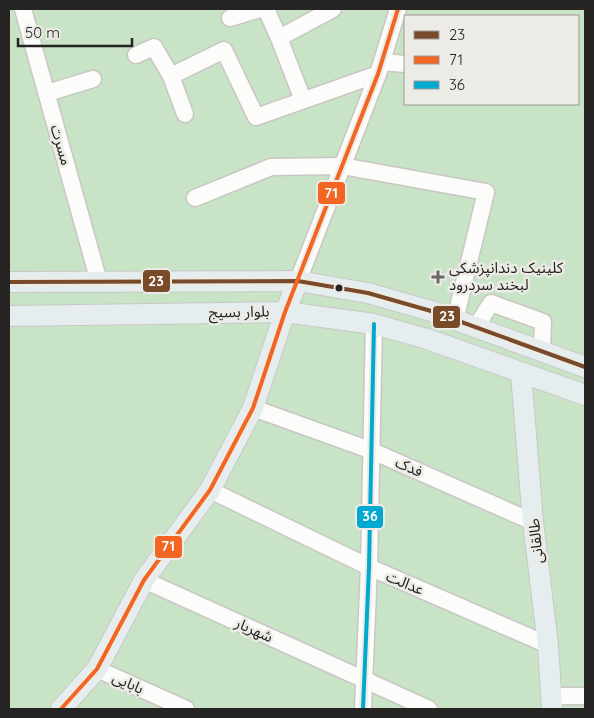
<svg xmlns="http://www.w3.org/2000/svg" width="594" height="718" font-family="Quicksand,'Noto Sans Arabic',sans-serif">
	<rect width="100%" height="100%" fill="#ebeae6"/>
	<path fill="#c9e3c6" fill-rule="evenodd" d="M9 9H585V709H9ZM405 16H578V104H405Z"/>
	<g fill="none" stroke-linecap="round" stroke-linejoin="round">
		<defs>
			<g id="minor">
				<path d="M23 9 99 282"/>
				<path d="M266 9 279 38"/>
				<path d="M230 18 260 9"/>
				<path d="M136 55 154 47 171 76 185 114"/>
				<path d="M382 62 405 64"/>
				<path d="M171 76 224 50 256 117 378 74"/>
				<path d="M47 93 93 79"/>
				<path d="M303 100 279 38 333 9"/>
				<path d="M195 198 271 167 342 166 486 192 455 320"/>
				<path d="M298 281 378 74 398 9"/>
				<path d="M476 327 491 303 543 322 542 351"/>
				<path d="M253 408 370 450 533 522"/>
				<path d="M210 490 369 567 548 645"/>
				<path d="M144 580 429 709"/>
				<path d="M97 669 186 709"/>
				<path d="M552 696H585"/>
				<path d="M363 709 369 567 374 324"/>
			</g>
			<g id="major">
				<path d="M9 282 298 281 368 293 431 311 585 367"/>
				<path d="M9 316 285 312 374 324 427 339 585 395"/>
				<path d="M521 373 533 522 548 645 552 709"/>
				<path d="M61 709 97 669 144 580 210 490 253 408 285 312 298 281"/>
			</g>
		</defs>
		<use href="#minor" stroke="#c8c7c4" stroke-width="19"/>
		<use href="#major" stroke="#c8c8c6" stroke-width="22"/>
		<use href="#minor" stroke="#fcfcfb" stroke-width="16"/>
		<use href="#major" stroke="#e6edee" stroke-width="20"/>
		<defs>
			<path id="bus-1" d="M9 282 298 281 368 293 431 311 585 367"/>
			<path id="bus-2" d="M61 709 97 669 144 580 210 490 253 408 285 312 378 74 398 9"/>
			<path id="bus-3" d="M363 709 369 567 374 324"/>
		</defs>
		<use href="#bus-1" stroke="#ecebe5" stroke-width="8"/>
		<use href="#bus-2" stroke="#ecebe5" stroke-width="8"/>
		<use href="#bus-3" stroke="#ecebe5" stroke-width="8"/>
		<use href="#bus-1" stroke="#7a4b2a" stroke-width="4"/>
		<use href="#bus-2" stroke="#f26522" stroke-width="4"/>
		<use href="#bus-3" stroke="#00a9ce" stroke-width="4"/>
	</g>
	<path fill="#6a6967" stroke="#ecebe5" stroke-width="2" d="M435.5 269.5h5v5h5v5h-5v5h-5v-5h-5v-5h5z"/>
	<circle fill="#252422" stroke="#ecebe5" stroke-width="2" cx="339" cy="288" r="4.5"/>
	<g text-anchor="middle" stroke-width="5" stroke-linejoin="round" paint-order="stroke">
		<g font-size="15" fill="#252422" stroke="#ecebe5">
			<text transform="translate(61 145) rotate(74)" y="5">مسرت</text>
			<text transform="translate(239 312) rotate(-1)" y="5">بلوار بسیج</text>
			<text transform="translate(409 467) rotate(24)" y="5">فدک</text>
			<text transform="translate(536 541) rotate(-96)" y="5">طالقانی</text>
			<text transform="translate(405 583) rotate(23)" y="5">عدالت</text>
			<text transform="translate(254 630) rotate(24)" y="5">شهریار</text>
			<text transform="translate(128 683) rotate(24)" y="5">بابایی</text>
		</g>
		<g font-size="15" fill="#252422" stroke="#ecebe5" text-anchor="start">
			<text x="449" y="273">کلینیک دندانپزشکی<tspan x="449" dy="17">لبخند سردرود</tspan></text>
		</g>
	</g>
	<g stroke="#ecebe5" stroke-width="2">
		<rect x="317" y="181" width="29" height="24" rx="5" fill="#f26522"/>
		<rect x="142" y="269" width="29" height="24" rx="5" fill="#7a4b2a"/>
		<rect x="432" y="305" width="29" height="24" rx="5" fill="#7a4b2a"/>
		<rect x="356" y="505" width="28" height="24" rx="5" fill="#00a9ce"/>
		<rect x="154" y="535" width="29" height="24" rx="5" fill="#f26522"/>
	</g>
	<g font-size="14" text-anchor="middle" font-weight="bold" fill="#fff">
		<text x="331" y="198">71</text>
		<text x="156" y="286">23</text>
		<text x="447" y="321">23</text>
		<text x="370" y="521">36</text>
		<text x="168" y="551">71</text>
	</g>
	<rect width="594" height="718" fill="none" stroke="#252422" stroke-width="20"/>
	<rect x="404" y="15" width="175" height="90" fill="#ecebe5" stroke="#9c9b97"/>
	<rect x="414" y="31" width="25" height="8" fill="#7a4b2a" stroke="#9c9b97"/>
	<text x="449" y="40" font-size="15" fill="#252422">23</text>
	<rect x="414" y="56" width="25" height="8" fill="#f26522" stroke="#9c9b97"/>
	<text x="449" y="65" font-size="15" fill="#252422">71</text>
	<rect x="414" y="81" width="25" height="8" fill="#00a9ce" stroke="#9c9b97"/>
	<text x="449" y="90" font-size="15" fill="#252422">36</text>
	<path d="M18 38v8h114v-8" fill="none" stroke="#252422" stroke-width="2.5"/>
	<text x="25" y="38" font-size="15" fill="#252422" stroke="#ecebe5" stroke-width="4" paint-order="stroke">50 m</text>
</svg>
